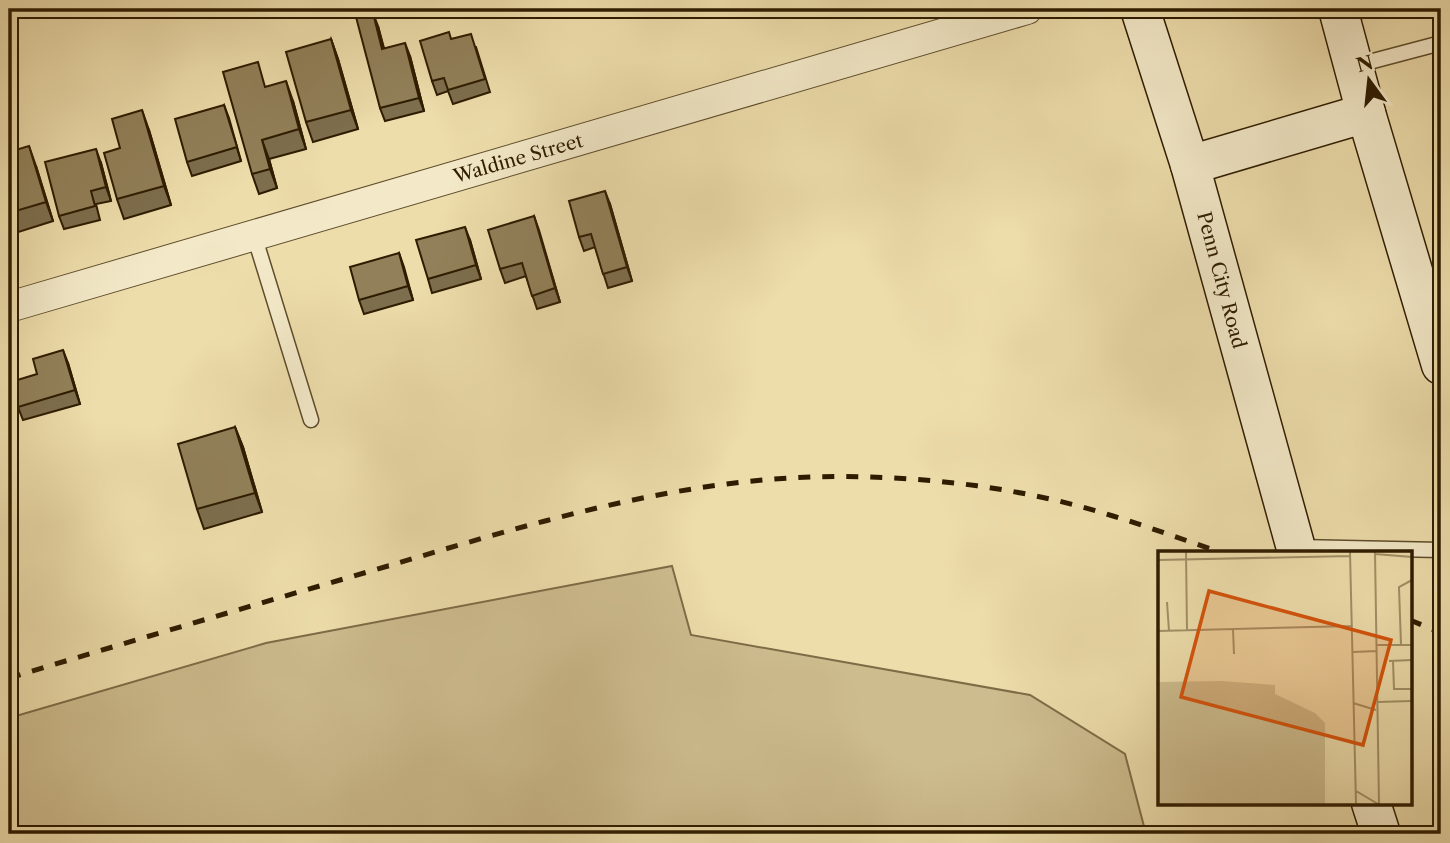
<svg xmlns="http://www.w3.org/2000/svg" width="1450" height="843" font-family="'Libre Caslon Text',serif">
	<rect width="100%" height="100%" fill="#edddab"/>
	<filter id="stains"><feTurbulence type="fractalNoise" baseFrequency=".00286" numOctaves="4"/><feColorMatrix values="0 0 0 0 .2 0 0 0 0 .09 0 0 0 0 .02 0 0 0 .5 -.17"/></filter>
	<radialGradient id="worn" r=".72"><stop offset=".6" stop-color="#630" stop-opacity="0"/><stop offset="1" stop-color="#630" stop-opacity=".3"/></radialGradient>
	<path fill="#cdbc8e" stroke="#7e6c47" stroke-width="2" d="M672 566 691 635 1030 695 1125 754 1146 834H9V718L266 643Z"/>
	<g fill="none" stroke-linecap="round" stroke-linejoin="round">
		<defs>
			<g id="lane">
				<path d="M1354 66 1441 43"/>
				<path d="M254 235 311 420"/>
				<path d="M1297 547 1441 550"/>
			</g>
			<path id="street" d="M9 307 1027 9"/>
			<g id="secondary">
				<path d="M1140 9 1190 165 1297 552"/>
				<path d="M1338 9 1366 113 1441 365"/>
				<path d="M1190 165 1366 113"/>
				<path d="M1371 803 1381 834"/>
			</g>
		</defs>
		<use href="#lane" stroke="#5e4c2b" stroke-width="17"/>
		<use href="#street" stroke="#5e4c2b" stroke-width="32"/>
		<use href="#secondary" stroke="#2e1c00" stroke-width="41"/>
		<use href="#lane" stroke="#f3e9c8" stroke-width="14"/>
		<use href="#street" stroke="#f3e9c8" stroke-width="30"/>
		<use href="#secondary" stroke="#f3e9c8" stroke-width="38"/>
		<g stroke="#2e1c00" stroke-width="5" stroke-dasharray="12 12" stroke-linecap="butt">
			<path d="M1410 620 1441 633"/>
			<path d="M9 678C135 640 261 603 388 566 543 520 702 471 866 477 949 479 1034 491 1113 516 1149 527 1184 540 1220 552"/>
		</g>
	</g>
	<g fill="#7d6e4d" stroke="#2e1c00" stroke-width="2">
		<path d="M378 26 384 48 410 56 424 111 385 121 380 108Z"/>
		<path d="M331 39 338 59 358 129 313 142 306 122Z"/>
		<path d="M452 39 476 47 490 92 453 104 448 91 437 95 432 81Z"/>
		<path d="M267 87 293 101 306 149 269 159 277 188 259 194 252 174Z"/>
		<path d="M224 105 241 161 192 176 187 162Z"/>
		<path d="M149 130 171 205 124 219 117 199 120 148Z"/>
		<path d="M9 152 36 166 53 221 9 235Z"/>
		<path d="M101 163 111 201 96 204 100 220 64 229 59 216Z"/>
		<path d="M610 204 632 281 608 288 595 247 584 251 579 237Z"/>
		<path d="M534 216 560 302 537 309 526 276 505 283 500 269Z"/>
		<path d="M470 240 481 279 432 293 428 279Z"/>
		<path d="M399 253 413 300 364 314 359 300Z"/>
		<path d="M68 363 80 404 23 420 18 407 37 374Z"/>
		<path d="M9 409 15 430 9 432Z"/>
		<path d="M235 427 243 447 262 512 204 529 197 509Z"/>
	</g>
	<g fill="#665a3e" stroke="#2e1c00" stroke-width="2">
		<path d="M373 13 378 26 387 62 382 49Z"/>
		<path d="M331 39 338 59 358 129 351 110Z"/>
		<path d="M405 43 410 56 424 111 419 98Z"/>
		<path d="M286 81 293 101 306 149 299 129Z"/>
		<path d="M224 105 229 118 241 161 237 147Z"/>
		<path d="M142 110 149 130 171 205 164 186Z"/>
		<path d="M262 140 269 159 277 188 270 169Z"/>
		<path d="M29 146 36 166 53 221 46 202Z"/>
		<path d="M96 149 101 163 111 201 106 187Z"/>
		<path d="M605 191 610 204 632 281 627 267Z"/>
		<path d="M534 216 539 230 560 302 555 288Z"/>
		<path d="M465 227 470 240 481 279 476 265Z"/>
		<path d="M399 253 404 267 413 300 408 286Z"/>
		<path d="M63 350 68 363 80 404 75 390Z"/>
		<path d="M235 427 243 447 262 512 255 493Z"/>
	</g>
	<g fill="#918059" stroke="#2e1c00" stroke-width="2">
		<path d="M373 13 382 49 405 43 419 98 380 108 356 17Z"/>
		<path d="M449 32 451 39 471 34 485 79 448 90 444 78 432 81 420 41Z"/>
		<path d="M331 39 351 110 306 122 286 52Z"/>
		<path d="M258 62 265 87 286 81 299 129 262 140 270 169 252 174 223 72Z"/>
		<path d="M224 105 237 147 187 162 175 119Z"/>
		<path d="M142 110 164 186 117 199 104 153 120 148 112 119Z"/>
		<path d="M29 146 46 202 9 213V152Z"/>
		<path d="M96 149 106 187 91 191 95 206 59 216 45 162Z"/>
		<path d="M605 191 627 267 603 274 591 234 579 237 569 201Z"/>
		<path d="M534 216 555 288 532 296 522 263 500 269 488 230Z"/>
		<path d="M465 227 476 265 428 279 416 240Z"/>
		<path d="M399 253 408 286 359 300 350 267Z"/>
		<path d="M63 350 75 390 18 407 11 382 37 374 33 359Z"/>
		<path d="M235 427 255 493 197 509 178 444Z"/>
	</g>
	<g text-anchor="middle" stroke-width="6" stroke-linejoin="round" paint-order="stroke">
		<g font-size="19" fill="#2e1c00" stroke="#f3e9c8">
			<text transform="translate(518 158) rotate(-16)" y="7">Waldine Street</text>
			<text transform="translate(1222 280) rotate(75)" y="7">Penn City Road</text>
		</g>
	</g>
	<g transform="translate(1158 551)">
		<rect width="254" height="254" fill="#edddab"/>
		<path d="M63 130 117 134V143L157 162 167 172V253H0V131Z" fill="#cdbc8e"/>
		<path fill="none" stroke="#a19067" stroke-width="2" d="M28 1 29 79M192 1 198 253M217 1 221 253M217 3 254 6M0 9 192 5M9 51 11 80M75 78 76 103M0 80 194 75M219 94H254M243 94 241 36 254 29M195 101 219 100M231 110 254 109M235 110 236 138H254M220 151 254 150M195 152 218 159M198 240 220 253"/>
		<path fill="#d5530b" fill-opacity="0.15" stroke="#d5530b" stroke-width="3.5" d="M51 40 233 89 205 194 23 146Z"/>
		<rect width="254" height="254" fill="none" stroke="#2e1c00" stroke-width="3.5"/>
	</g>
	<rect width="1450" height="843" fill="none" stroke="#edddab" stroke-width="35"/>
	<rect x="10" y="10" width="1429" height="822" fill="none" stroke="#2e1c00" stroke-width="3.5"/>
	<rect x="18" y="18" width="1415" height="808" fill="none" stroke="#2e1c00" stroke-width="2"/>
	<g transform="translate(1369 80) rotate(345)" stroke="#f3e9c8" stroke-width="5" paint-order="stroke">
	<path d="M0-5L12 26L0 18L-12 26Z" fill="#2e1c00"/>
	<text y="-10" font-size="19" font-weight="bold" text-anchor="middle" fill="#2e1c00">N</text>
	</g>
	<rect width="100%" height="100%" filter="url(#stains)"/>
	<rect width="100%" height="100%" fill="url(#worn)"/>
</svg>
